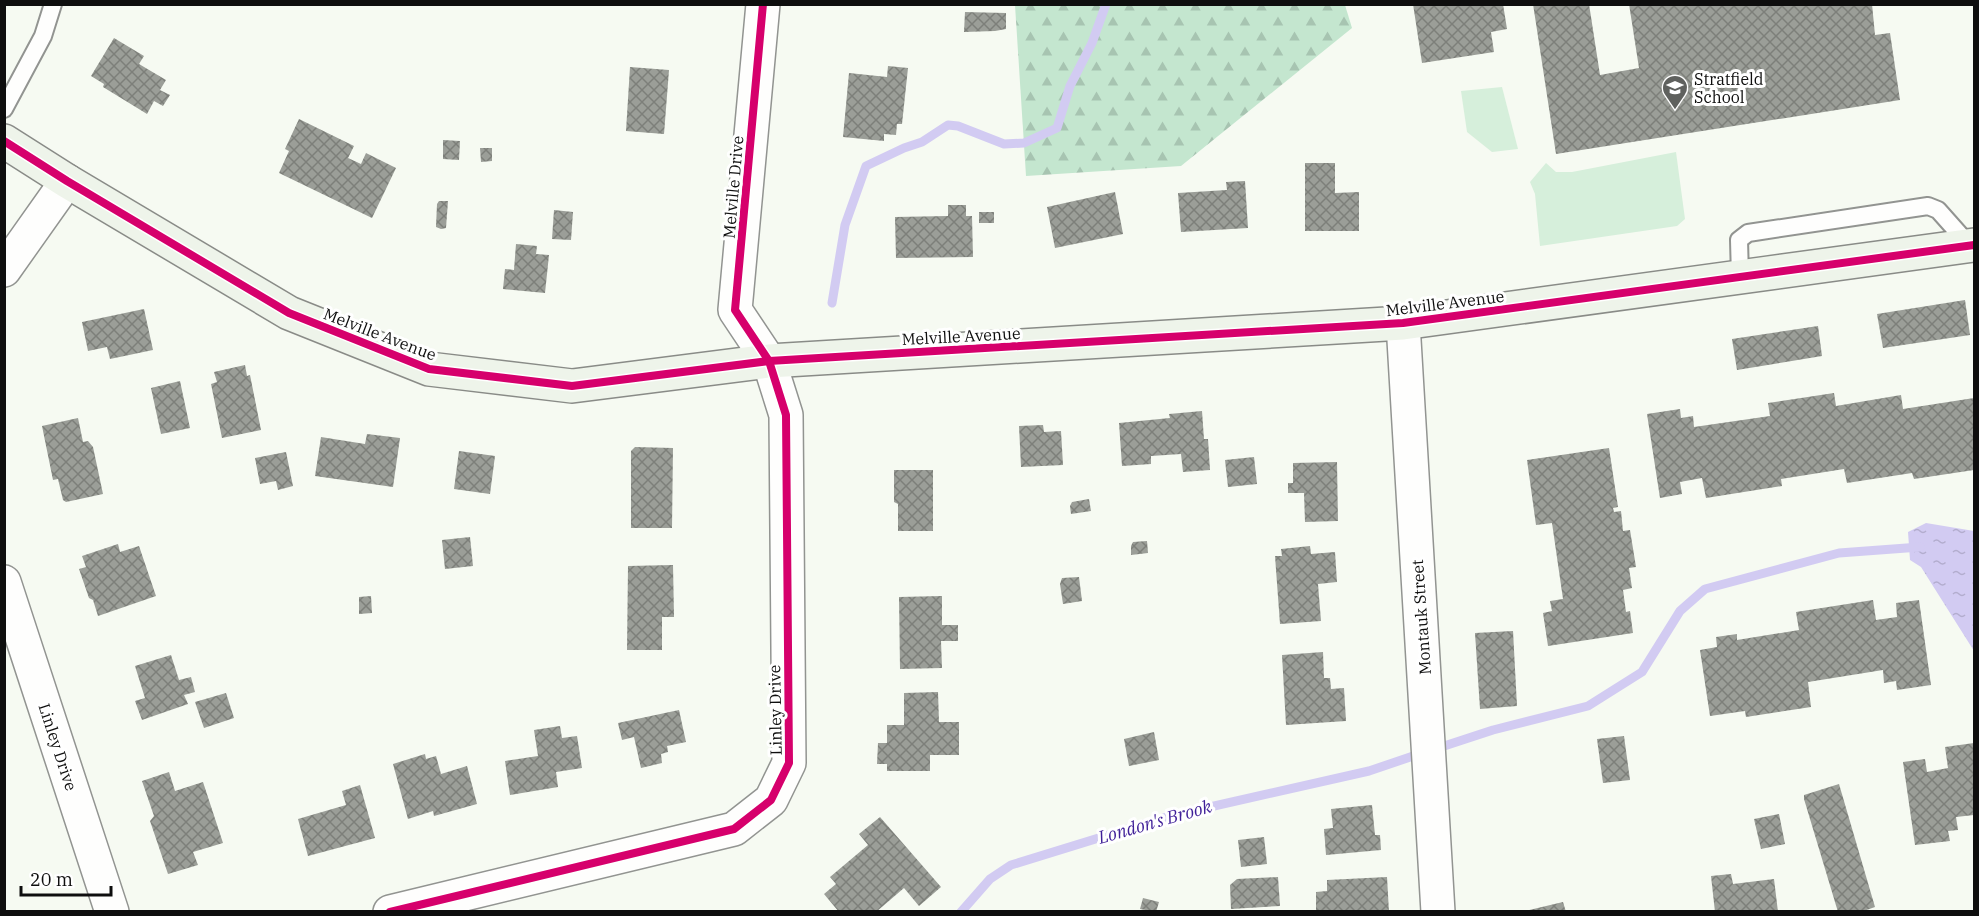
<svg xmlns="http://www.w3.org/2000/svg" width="1979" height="916" font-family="'IBM Plex Serif',serif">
	<defs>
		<pattern id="forest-firs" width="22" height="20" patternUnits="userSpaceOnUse" patternTransform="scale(1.5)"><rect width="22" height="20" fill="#c4e6cf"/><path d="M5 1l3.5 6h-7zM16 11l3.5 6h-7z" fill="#a7c4b1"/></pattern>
		<pattern id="water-ripples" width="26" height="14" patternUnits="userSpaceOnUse" patternTransform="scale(1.5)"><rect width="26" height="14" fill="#d2cbf2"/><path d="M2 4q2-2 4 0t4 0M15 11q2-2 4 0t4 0" fill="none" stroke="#b3adce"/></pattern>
		<pattern id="building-cross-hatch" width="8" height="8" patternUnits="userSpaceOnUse" patternTransform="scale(1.5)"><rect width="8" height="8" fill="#9b9e98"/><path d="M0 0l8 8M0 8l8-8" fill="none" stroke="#7d7f7a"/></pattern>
	</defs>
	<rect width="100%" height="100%" fill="#f6faf2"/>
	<path fill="url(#forest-firs)" d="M1015 5H1345L1352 28 1181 166 1026 176Z"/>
	<g fill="#d6efdb">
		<path d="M1502 87 1518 149 1492 152 1467 132 1461 91Z"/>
		<path d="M1676 152 1685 219 1677 226 1540 246 1535 194 1530 182 1546 163 1556 172H1572Z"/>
	</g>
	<path fill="url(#water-ripples)" d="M1926 523 1974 531V651L1921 567 1910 560 1908 532Z"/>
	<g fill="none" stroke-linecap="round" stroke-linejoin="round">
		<g stroke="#d2cbf2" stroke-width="9">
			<path d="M832 303 845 225 866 166 904 148 922 142 948 125 958 126 1004 144 1024 143 1057 128 1070 86 1092 43 1106 4"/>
			<path d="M1435 749 1493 730 1588 706 1642 672 1680 611 1705 589 1839 553 1920 547"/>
			<path d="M961 912 990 879 1011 865 1170 816 1369 771 1422 753"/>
		</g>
	</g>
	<g fill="url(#building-cross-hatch)">
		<path d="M1413 4H1503L1507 29 1491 32 1494 52 1422 63Z"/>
		<path d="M1533 4H1589L1600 75 1639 68 1629 4H1872L1875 35 1890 33 1900 100 1556 154Z"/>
		<path d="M965 12 1006 13V29L995 31 964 32Z"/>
		<path d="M114 38 144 56 139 64 166 80 160 90 170 95 163 106 154 101 147 114 103 87 104 84 91 76Z"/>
		<path d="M888 66 908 68 902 124H897L896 135 884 134V141L843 137 849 73 887 77Z"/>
		<path d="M630 67 669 70 664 134 626 131Z"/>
		<path d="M299 119 354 146 348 158 361 164 366 153 396 168 372 218 279 173 289 151 285 149Z"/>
		<path d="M443 140 460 141 459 160 443 159Z"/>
		<path d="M480 148H492V161L481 162Z"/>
		<path d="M1305 163H1335V193L1359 192V231H1305Z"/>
		<path d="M1245 181 1248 228 1181 232 1178 193 1227 190 1226 182Z"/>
		<path d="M1115 192 1123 234 1055 248 1047 207Z"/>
		<path d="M439 201H448L446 228 441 229 436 227 437 204Z"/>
		<path d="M948 205H966V216H972L973 257 896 258 895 217 948 216Z"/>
		<path d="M554 210 573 212 571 240 552 239Z"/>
		<rect x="979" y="212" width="15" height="11"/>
		<path d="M516 244 537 246 536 254 549 255 545 293 503 289 505 269 514 270Z"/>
		<path d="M1965 300 1970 335 1883 348 1877 314Z"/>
		<path d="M144 309 153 350 110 359 107 347 88 351 82 322Z"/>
		<path d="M1818 326 1822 356 1737 370 1732 339Z"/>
		<path d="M245 365 247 376 250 375 261 430 222 438 211 384 217 382 214 372Z"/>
		<path d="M180 381 190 428 161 434 151 388Z"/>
		<path d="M1834 393 1836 406 1901 395 1903 409 1974 398V470L1914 479 1912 473 1847 483 1844 469 1781 479 1782 486 1706 498 1702 478 1680 482 1682 494 1660 498 1647 414 1680 409 1681 418 1693 416 1694 427 1770 416 1768 403Z"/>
		<path d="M1202 411 1204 439H1208L1210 470 1183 472 1181 454 1151 456V464L1122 466 1119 423 1170 418 1169 414Z"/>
		<path d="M78 418 83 442 88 441 93 447 103 494 66 502 63 500 58 479 53 480 42 426Z"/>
		<path d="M1043 425 1044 432 1061 431 1063 465 1021 467 1019 426Z"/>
		<path d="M367 434 400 438 393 487 315 476 321 437 365 444Z"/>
		<path d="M635 447 673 448 672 528H631V451Z"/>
		<path d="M1609 448 1618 507 1613 508 1614 512 1621 511 1623 531 1630 530 1636 567 1629 568 1632 588 1623 590 1626 612 1630 611 1633 633 1548 646 1543 613 1552 611 1550 601 1563 599 1552 523 1536 525 1527 460Z"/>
		<path d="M459 451 495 456 490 494 454 489Z"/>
		<path d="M286 452 293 486 278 490 276 481 260 484 255 458Z"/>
		<path d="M1254 457 1257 484 1228 487 1225 460Z"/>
		<path d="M1337 462 1338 521 1305 522 1304 493H1288V483H1293V463Z"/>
		<path d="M894 470H933V531H898V504L894 502Z"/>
		<path d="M1089 499 1091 511 1071 514 1070 506 1072 502Z"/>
		<path d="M470 537 473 566 445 569 442 540Z"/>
		<path d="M1147 541 1148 553 1131 555V546L1133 542Z"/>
		<path d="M118 544 120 552 139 546 156 596 98 616 93 600 89 598 79 569 86 567 82 556Z"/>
		<path d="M1310 546 1311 554 1335 552 1337 582 1318 584 1321 621 1280 624 1275 556H1282L1281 549Z"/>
		<path d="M673 565 674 617H662V650H627L628 566Z"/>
		<path d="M1079 577 1082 601 1063 604 1060 584 1062 578Z"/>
		<path d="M371 596 372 613 359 614V597Z"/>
		<path d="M942 596V625H958V641H941L942 668 900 669 899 597Z"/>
		<path d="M1873 600 1876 620 1897 617 1896 603 1919 600 1931 685 1897 690 1896 681 1884 683 1883 670 1808 682 1811 707 1746 717 1745 711 1710 716 1700 650 1717 647 1716 637 1737 634V640L1799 630 1796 612Z"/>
		<path d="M1513 631 1517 706 1480 709 1475 633Z"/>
		<path d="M1323 652 1324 678H1330L1331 689 1344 688 1346 721 1286 725 1282 655Z"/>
		<path d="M171 655 179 680 191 677 195 692 184 695 188 704 142 720 135 701 145 698 135 666Z"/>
		<path d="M938 692 939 722H959V755H930V771H887V764H877L878 743H887V725H904V693Z"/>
		<path d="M226 693 234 718 204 728 195 702Z"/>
		<path d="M679 710 686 742 667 746 668 752 661 754 662 763 641 768 634 737 622 740 618 723Z"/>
		<path d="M560 726 562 738 577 736 582 768 556 772 558 787 510 795 505 761 538 756 534 730Z"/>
		<path d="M1154 732 1159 760 1129 766 1124 739Z"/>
		<path d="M1624 736 1630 780 1603 783 1597 739Z"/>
		<path d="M1974 743V815L1956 817 1958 830 1948 831 1950 841 1915 845 1903 762 1925 759 1927 772 1948 768 1945 747Z"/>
		<path d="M425 754 426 759 436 756 441 774 467 766 477 804 434 816 433 811 408 819 393 764Z"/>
		<path d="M169 772 175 791 203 782 223 843 193 852 198 865 168 874 150 821 154 816 142 781Z"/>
		<path d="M1839 784 1875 907 1861 912H1838L1804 799V795Z"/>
		<path d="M360 785 375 838 308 856 298 819 346 805 342 791Z"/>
		<path d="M1372 805 1375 835H1380L1381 850 1326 855 1324 829 1333 828 1331 809Z"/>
		<path d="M1779 814 1785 844 1761 849 1754 819Z"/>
		<path d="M880 817 941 887 919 906 904 888 876 912H839L824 894 836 884 830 877 868 845 859 834Z"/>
		<path d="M1264 837 1267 864 1241 867 1238 840Z"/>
		<path d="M1731 874 1733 884 1774 879 1778 912H1715L1711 876Z"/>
		<path d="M1278 877 1280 906 1231 909 1230 885 1237 879Z"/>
		<path d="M1387 877 1389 912H1316V892L1327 891V880Z"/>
		<path d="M1143 898 1159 902 1156 912 1140 909Z"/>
		<path d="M1563 902 1566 912H1525V911Z"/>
	</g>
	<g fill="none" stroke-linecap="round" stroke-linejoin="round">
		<defs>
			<g id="lane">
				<path d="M4 109 43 36 53 4"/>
				<path d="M1740 277 1739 240 1748 233 1928 206 1938 210 1970 246"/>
			</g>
			<g id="street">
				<path d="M4 270 67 181"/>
				<path d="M1403 323 1438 912"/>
				<path d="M4 582 112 912"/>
				<path d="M390 912 734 829 771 800 789 763 786 415 769 361 735 310 763 4"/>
			</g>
			<path id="secondary" d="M4 141 67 181 289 313 429 369 572 386 769 361 1403 323 1974 245"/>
		</defs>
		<use href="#lane" stroke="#929491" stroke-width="20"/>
		<use href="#street" stroke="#929491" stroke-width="36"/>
		<use href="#secondary" stroke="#898b87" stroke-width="36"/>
		<use href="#lane" stroke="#fefefd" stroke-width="16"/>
		<use href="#street" stroke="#fefefd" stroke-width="33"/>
		<use href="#secondary" stroke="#eef4ea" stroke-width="33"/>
		<defs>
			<g id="cycleway">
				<path d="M4 141 67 181 289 313 429 369 572 386 769 361 1403 323 1974 245"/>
				<path d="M390 912 734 829 771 800 789 763 786 415 769 361 735 310 763 4"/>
			</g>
		</defs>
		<use href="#cycleway" stroke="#fff" stroke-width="11"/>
		<use href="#cycleway" stroke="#d6006c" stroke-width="8"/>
	</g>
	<defs>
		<symbol id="school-pin" viewBox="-11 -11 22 30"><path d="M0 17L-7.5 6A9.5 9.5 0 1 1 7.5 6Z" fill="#5f615e" stroke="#fff"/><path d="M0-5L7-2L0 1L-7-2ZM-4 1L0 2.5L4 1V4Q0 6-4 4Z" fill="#fff"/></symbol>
	</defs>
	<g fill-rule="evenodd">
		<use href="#school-pin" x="1660" y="73" width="30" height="40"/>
	</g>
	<g text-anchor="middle" stroke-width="6" stroke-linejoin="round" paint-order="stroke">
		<g font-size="16" fill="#0e0e0e" stroke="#fff" text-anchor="start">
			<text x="1694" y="85">Stratfield<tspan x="1694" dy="18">School</tspan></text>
		</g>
		<g font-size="16" fill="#0e0e0e" stroke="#fff">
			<text transform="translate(733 187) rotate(-85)" y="6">Melville Drive</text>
			<text transform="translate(1445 303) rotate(-7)" y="6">Melville Avenue</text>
			<text transform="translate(380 334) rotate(21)" y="6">Melville Avenue</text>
			<text transform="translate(961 336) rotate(-3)" y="6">Melville Avenue</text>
			<text transform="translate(1421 617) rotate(-94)" y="6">Montauk Street</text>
			<text transform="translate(775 710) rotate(-91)" y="6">Linley Drive</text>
			<text transform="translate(58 747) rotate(72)" y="6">Linley Drive</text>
		</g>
		<g font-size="18" font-style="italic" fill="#3f1f98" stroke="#fff">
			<text transform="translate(1155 822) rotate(-16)" y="6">London's Brook</text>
		</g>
	</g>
	<rect width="1979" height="916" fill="none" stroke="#0e0e0e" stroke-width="12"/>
	<path d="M21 886v9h90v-9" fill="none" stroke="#0e0e0e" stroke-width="3"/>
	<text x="30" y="886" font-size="18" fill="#0e0e0e" stroke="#ffffff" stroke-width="4.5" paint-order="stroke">20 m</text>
</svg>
